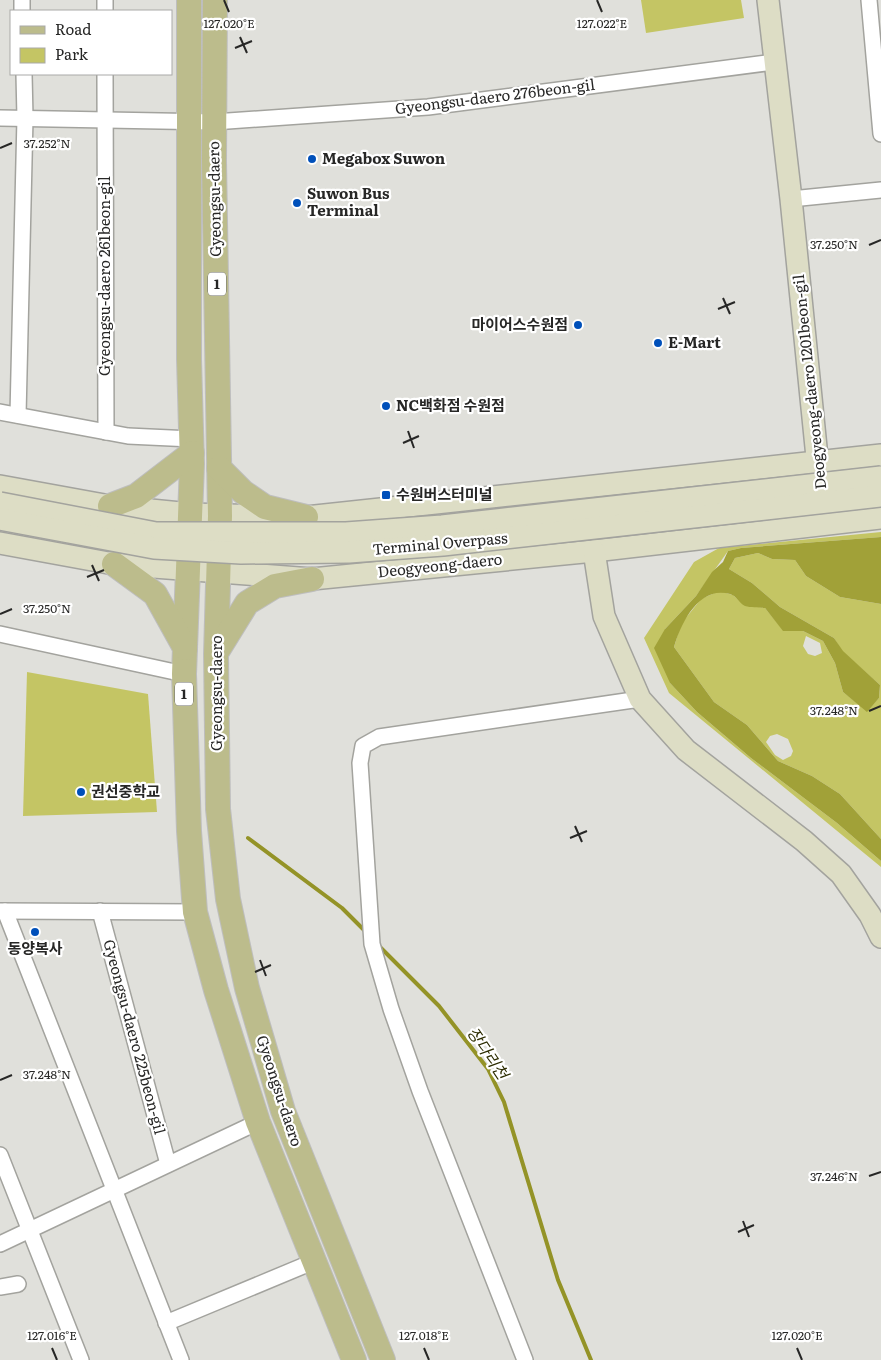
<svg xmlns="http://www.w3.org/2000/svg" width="881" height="1360" font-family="Literata,'Noto Sans KR',serif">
	<rect width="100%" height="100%" fill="#e0e0db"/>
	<g fill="#c4c564" fill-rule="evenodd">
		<path d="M641 0H741L744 18 646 33Z"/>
		<path d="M881 532V537L741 548 728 551 696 596 665 629 670 683 697 712 751 758 837 823 881 861V867L669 693 644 638 694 562 719 548Z"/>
		<path d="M758 553 772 559 795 560 806 576 840 597 881 604V839L840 794 812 776 778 761 747 725 714 702 674 647 681 624 701 599 719 591 733 595 744 605 765 608 783 630 803 631 823 641 835 663 843 692 867 711 879 698 880 685 842 651 834 638 780 607 752 583 729 569 735 558ZM806 636 820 643 822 653 815 656 808 654 803 646ZM777 734 788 739 793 751 791 756 783 760 775 755 766 742 770 736Z"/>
		<path d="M27 672 148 694 157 812 23 816Z"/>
	</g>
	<path fill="#a1a138" d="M881 537V604L840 597 806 576 795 560 772 559 758 553 735 558 729 569 752 583 780 607 834 638 843 651 880 685 879 698 867 712 843 692 835 663 823 641 803 631H783L765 608C759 607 751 608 745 606 739 603 737 596 730 594 699 585 681 623 674 647L714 702 747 725 778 761 812 776 840 794 881 839V861L837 823 751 758 697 712 670 683 654 648 665 629 696 596 712 572 723 562 728 551 741 548Z"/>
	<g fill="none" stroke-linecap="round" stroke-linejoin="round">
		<g stroke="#949327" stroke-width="4">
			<path d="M248 838 342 908 367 933"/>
			<path d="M377 944 439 1006 488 1069 504 1102 558 1280 591 1360"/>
		</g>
		<defs>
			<g id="street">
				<path d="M22 0V11"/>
				<path d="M105 0V11"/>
				<path d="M869 0 881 134"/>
				<path d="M105 74 106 432"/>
				<path d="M0 118 214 122 428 107 774 62"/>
				<path d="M791 199 881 190"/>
				<path d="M0 412 128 436 192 439"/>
				<path d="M18 415 25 118 24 74"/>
				<path d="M0 634 184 674"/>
				<path d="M0 911 195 912"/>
				<path d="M5 911 181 1360"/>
				<path d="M100 911 168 1164"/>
				<path d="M0 1155 81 1360"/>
				<path d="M0 1244 258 1122"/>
				<path d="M0 1287 18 1284"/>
				<path d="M166 1323 315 1261"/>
				<path d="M525 1360 420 1091 391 1009 372 944 360 763 363 746 379 737 640 699"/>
			</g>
			<g id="secondary">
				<path d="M768 0 791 199 819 477"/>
				<path d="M0 486 110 506 191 514 306 517 881 455"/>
				<path d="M0 543 114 564 312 579 594 551 881 518"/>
				<path d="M594 551 604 616 640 699 686 750 804 841 841 874 870 915 881 937"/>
			</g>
			<g id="primary">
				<path d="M189 0V359L192 464 184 674 189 831 195 912 216 990 258 1122 354 1360"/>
				<path d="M215 0 214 161 220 516 216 654 218 809 228 899 247 988 283 1111 383 1360"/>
				<path d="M219 468 243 492 265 507 306 517"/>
				<path d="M110 506 136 496 192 453"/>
				<path d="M114 564 155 594 185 648"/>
				<path d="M218 650 247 603 275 586 312 579"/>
			</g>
		</defs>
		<use href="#street" stroke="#a3a39e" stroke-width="18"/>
		<use href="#secondary" stroke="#a3a39e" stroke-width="24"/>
		<use href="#primary" stroke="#bebebe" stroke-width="26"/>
		<use href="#street" stroke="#fff" stroke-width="15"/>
		<use href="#secondary" stroke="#ddddc5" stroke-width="21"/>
		<use href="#primary" stroke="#bcbc8c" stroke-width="24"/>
		<defs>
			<g id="secondary-bridge">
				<path d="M0 503 156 533H346L442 526 881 477"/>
				<path d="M0 519 154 548 241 553 349 552 443 545 881 496"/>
			</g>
		</defs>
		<use href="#secondary-bridge" stroke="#a3a39e" stroke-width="24" stroke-linecap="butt"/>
		<use href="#secondary-bridge" stroke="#ddddc5" stroke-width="21"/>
	</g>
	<path fill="none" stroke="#272726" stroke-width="2" d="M224 0 229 12M597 0 602 12M240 37 247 53M235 48 252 41M0 148 12 143M869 245 881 240M723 298 730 314M718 309 735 302M408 431 414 448M403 443 419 436M92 565 99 581M87 577 104 570M0 614 12 609M869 711 881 706M575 826 582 842M570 838 587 831M260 960 266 976M255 972 271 965M0 1080 12 1075M869 1176 881 1172M743 1221 749 1237M738 1232 754 1225M52 1348 57 1360M424 1348 429 1360M797 1348 802 1360"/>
	<g fill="#0050ba" stroke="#fff" stroke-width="2">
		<circle cx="312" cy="159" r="5"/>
		<circle cx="297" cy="203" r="5"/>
		<circle cx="578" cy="325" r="5"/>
		<circle cx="658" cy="343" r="5"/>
		<circle cx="386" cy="406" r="5"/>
		<rect x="381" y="490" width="10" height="10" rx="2.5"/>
		<circle cx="81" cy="792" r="5"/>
		<circle cx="35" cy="932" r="5"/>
	</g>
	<g text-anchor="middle" stroke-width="4.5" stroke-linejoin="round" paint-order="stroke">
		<g fill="#fff" stroke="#686867" stroke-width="1">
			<rect x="208" y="272.5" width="18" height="23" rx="4"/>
			<rect x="175" y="682.5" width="18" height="23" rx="4"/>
		</g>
		<g font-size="14" font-weight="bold" fill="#272726">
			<text x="217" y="289">1</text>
			<text x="184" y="699">1</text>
		</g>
		<g font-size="15" fill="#272726" stroke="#fff">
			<text transform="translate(495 97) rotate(-7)" y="5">Gyeongsu-daero 276beon-gil</text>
			<text transform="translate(215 199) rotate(-91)" y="5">Gyeongsu-daero</text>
			<text transform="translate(105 276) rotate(-90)" y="5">Gyeongsu-daero 261beon-gil</text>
			<text transform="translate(810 382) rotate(-96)" y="5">Deogyeong-daero 1201beon-gil</text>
			<text transform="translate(440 544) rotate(-5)" y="5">Terminal Overpass</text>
			<text transform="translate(440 566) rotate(-6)" y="5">Deogyeong-daero</text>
			<text transform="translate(217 693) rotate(-90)" y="5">Gyeongsu-daero</text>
			<text transform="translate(134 1037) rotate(75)" y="5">Gyeongsu-daero 225beon-gil</text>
			<text transform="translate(279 1091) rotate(72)" y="5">Gyeongsu-daero</text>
		</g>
		<g font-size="15" font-weight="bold" fill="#272726" stroke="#fff" text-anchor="start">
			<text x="322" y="164">Megabox Suwon</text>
			<text x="307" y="199">Suwon Bus<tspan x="307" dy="17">Terminal</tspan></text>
			<text x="568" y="330" text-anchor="end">마이어스수원점</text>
			<text x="668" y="348">E-Mart</text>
			<text x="396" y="411">NC백화점 수원점</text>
			<text x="396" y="500">수원버스터미널</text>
			<text x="91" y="797">권선중학교</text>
			<text x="35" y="954" text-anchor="middle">동양복사</text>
		</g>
		<g font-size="16" font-style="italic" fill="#2c2c00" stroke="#fff">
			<text transform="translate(488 1053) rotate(56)" y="6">장다리천</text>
		</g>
	</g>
	<g font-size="12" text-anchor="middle" fill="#272726" stroke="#fff" stroke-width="4.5" stroke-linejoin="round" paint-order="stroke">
		<text x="229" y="28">127.020°E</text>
		<text x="602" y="28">127.022°E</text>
		<text x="47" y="148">37.252°N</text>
		<text x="834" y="249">37.250°N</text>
		<text x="47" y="613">37.250°N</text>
		<text x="834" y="715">37.248°N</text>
		<text x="47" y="1079">37.248°N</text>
		<text x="834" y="1181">37.246°N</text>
		<text x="52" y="1340">127.016°E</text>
		<text x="424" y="1340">127.018°E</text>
		<text x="797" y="1340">127.020°E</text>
	</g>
	<rect x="10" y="10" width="162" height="65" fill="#ffffff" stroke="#a9a9a8"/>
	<rect x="20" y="26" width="25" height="8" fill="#bcbc8c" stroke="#a9a9a8"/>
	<text x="55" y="35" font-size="15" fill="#272726">Road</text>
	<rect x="20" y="48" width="25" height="15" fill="#c4c564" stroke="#a9a9a8"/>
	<text x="55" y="60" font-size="15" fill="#272726">Park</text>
</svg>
